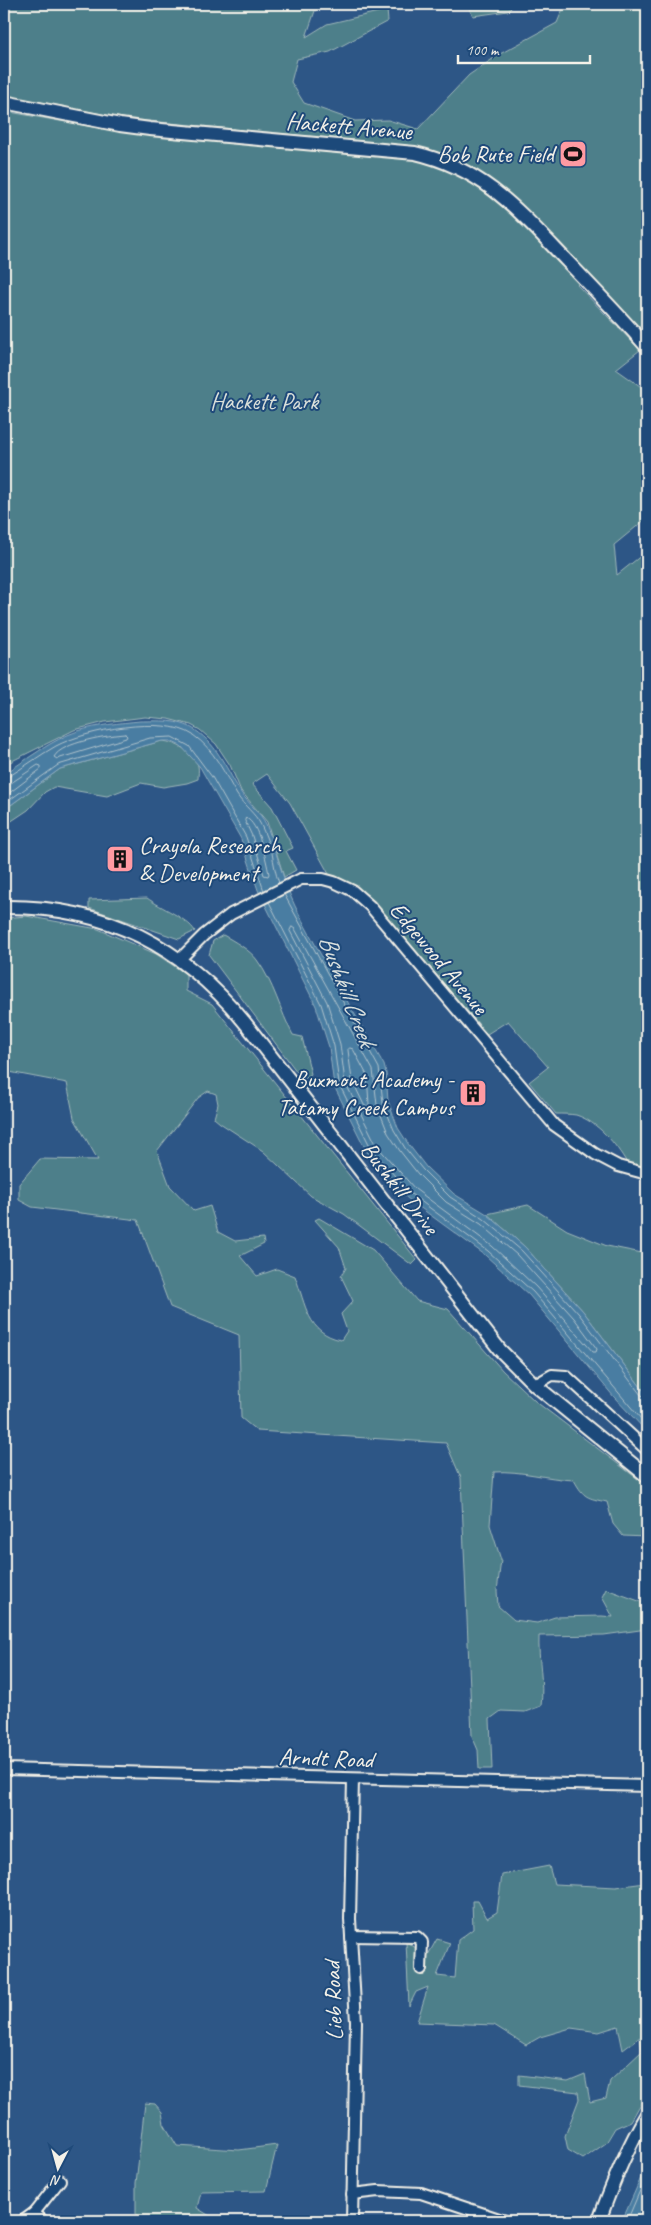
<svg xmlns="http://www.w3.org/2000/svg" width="651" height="2225" font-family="Caveat,sans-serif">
	<rect width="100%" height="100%" fill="#2d5686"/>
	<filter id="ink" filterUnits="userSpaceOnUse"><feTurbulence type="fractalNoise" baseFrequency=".02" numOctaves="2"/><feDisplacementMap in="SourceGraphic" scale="10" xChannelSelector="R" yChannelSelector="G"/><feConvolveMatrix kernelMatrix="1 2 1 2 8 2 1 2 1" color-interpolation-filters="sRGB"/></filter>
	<g filter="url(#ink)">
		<g fill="#4d7f8a" stroke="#a0b8b9">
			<path d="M4 4H337L317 5 306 37 327 24 387 10 388 21 330 52 297 59 291 82 304 103 355 121 388 120 418 129 469 75 500 54 557 23 565 4H647V347L584 278 577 285 640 350 616 369 647 391V518L614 545 617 575 647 551V1167L627 1163C616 1144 598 1122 576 1115 570 1114 562 1114 556 1114L529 1082 548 1067 508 1021 487 1034 368 895 330 876 290 803 267 774 252 784 272 807 293 848 286 851 296 870 284 877 267 822 241 791 230 765 216 744 200 730 191 725 168 719 145 717 105 722 74 730 4 765V111L93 127 120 125 415 153 413 146 128 119 4 95Z"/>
			<path d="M467 4H515L508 11 473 16Z"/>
			<path d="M162 741C175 742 194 752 198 766 199 770 198 775 198 779L187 783 163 787 141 783 107 796 54 787 45 792 28 810 4 826V810L60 769Z"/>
			<path d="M147 898C161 908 187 918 195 931L179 939 89 908V900Z"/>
			<path d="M26 916 98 929 156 954 186 974V991L212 1004 417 1260 412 1265 344 1214 311 1196 263 1151 220 1123 214 1118 218 1104 216 1094 208 1091 198 1098 157 1151 170 1186 194 1211 210 1206 218 1232 235 1241 263 1238 264 1244 240 1256 257 1276 277 1269 295 1276C306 1305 307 1333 341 1340L347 1331 341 1314 353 1301 341 1276 346 1268 339 1247 315 1220 319 1218 373 1250 417 1301 448 1309 503 1371 535 1401 647 1486V1537L623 1536 613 1524 607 1502C587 1498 584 1498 574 1480 547 1479 521 1470 494 1472L490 1525 501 1560 497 1591 498 1606 514 1620 537 1623 555 1617 602 1616 613 1617 602 1597 606 1589 647 1604V1629L604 1635 539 1636C538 1660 544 1683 541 1706L525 1712 501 1711 490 1719 492 1769H479L478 1750 472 1736 461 1478 446 1443 257 1431 241 1418 239 1335 170 1307 138 1220 32 1207 19 1200V1184L40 1159 98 1160 74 1118 67 1083 4 1071V918Z"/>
			<path d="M223 935C234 941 250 950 257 960 274 983 280 1011 293 1035L302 1037 311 1074 303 1080 209 955 213 941Z"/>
			<path d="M528 1205 567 1230 607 1246 647 1254V1395L583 1311 525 1247 487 1214Z"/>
			<path d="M549 1866 554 1884 616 1887 645 1883 647 1885V2093L631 2121 615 2128 606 2143 583 2159 568 2150 565 2136 579 2099 578 2092 519 2085V2075L568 2081 585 2074 590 2102 606 2098 610 2081 642 2051 640 2037 623 2050 618 2026 599 2032 571 2028 540 2037 526 2045 494 2025 417 2022 428 1987 416 1992 409 2006 406 1942 428 1955 437 1939 450 1943 437 1976 455 1978 458 1940 473 1929 472 1901H478L487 1918 497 1912 502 1875Z"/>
			<path d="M145 2103 155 2104 162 2112 164 2124 177 2146 239 2150 277 2145 266 2191 201 2192 197 2208 213 2218 184 2217 181 2221H136V2183Z"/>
		</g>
		<g fill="#497da2" stroke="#8dabbe">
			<path d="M140 721C159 721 179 719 195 730 219 746 227 771 242 794 249 804 260 812 266 824 277 851 282 879 295 906 322 960 354 1012 384 1065L386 1073 388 1101 398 1128 409 1145 426 1167 454 1194 487 1214 525 1247 583 1311 647 1395V1432L614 1397 529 1295 485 1255 407 1198 367 1152 334 1086 329 1047 316 1006 258 890 241 839 200 767 181 746 170 741H162L60 769 4 810V774C28 759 51 740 78 731 98 725 119 723 140 721Z"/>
			<path d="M647 2164V2221H622Z"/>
		</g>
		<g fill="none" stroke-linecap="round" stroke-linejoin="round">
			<g stroke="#b0c3cc" stroke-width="1">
				<path d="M125 734 127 736 126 738 57 759 54 757C62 742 109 735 125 734Z"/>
				<path d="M4 778 8 777C24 767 40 755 56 746 86 730 163 715 193 735 215 750 224 773 237 795 244 806 255 813 261 825 265 834 269 844 272 853 274 863 275 873 279 883"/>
				<path d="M4 784 11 783 38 765 41 766V769L4 797"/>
				<path d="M4 804 58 765 150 738 172 737 189 746 212 777 246 837 264 891"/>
				<path d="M246 818C259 823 266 860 269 874L268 876 264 875 252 836 245 821Z"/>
				<path d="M284 894 379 1068 383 1103 394 1130 405 1148 423 1170 450 1197 484 1219 522 1251 579 1314 641 1395 647 1397"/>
				<path d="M269 902 321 1004 334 1046 339 1084 372 1150 411 1194 488 1251 533 1292 647 1426"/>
				<path d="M292 927 295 929 373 1070 377 1105 388 1133 400 1151 418 1174 446 1202 481 1224 517 1255 574 1318 597 1349 596 1352H593L536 1287 492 1246 415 1189 377 1146 345 1082 340 1044 327 1002 290 931Z"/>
				<path d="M350 1048 353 1049 367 1075 369 1104 367 1107 364 1105 352 1080 348 1050Z"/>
				<path d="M627 2221 647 2174"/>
			</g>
			<defs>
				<g id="minor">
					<path d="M180 959 204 935 231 914 301 879H323L334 882 353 891 370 906 554 1125 595 1154 618 1166 647 1174"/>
					<path d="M535 1385 552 1375 566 1376 647 1450"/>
					<path d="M4 1769 647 1786"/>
					<path d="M351 1936 417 1937 422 1942 421 1969"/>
					<path d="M352 2194 378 2191 421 2193 505 2221"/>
					<path d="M34 2213 43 2221"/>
					<path d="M23 2221 34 2213 60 2180"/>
					<path d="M352 2221 356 2022 350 1919 353 1779"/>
				</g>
				<g id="major">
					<path d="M4 102 120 125 150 129 415 153C484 169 519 211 566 260 593 288 621 317 647 347"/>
					<path d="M4 907C106 906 183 946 246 1024L500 1350 535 1385 647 1476"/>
					<path d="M599 2221C612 2184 627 2148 647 2114"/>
				</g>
			</defs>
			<use href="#minor" stroke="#f4f1e8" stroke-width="14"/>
			<use href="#major" stroke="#f4f1e8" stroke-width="16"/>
			<use href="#minor" stroke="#1f4a7a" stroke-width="10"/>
			<use href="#major" stroke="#1f4a7a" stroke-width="12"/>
		</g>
	</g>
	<defs>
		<symbol id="stadium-square" viewBox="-11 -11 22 22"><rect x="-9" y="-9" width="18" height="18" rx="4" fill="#ff9aa2" stroke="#1f4a7a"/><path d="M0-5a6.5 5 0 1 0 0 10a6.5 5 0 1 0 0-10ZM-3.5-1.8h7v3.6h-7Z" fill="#111"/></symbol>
		<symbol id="building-square" viewBox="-11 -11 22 22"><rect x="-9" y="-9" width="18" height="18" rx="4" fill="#ff9aa2" stroke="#1f4a7a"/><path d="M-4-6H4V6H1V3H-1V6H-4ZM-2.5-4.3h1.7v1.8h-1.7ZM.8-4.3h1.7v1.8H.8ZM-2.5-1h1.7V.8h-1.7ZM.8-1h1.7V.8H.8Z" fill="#111"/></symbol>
	</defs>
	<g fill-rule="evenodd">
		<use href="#stadium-square" x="557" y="138" width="32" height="32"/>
		<use href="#building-square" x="104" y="843" width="32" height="32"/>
		<use href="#building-square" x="457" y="1077" width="32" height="32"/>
	</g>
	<g text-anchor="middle" stroke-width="4" stroke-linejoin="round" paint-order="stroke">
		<g font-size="24" fill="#f4f1e8" stroke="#1f4a7a">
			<text transform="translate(349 126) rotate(5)" y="8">Hackett Avenue</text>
			<text transform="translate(439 958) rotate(50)" y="8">Edgewood Avenue</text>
			<text transform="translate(400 1188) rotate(52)" y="8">Bushkill Drive</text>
			<text transform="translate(326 1758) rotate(2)" y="8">Arndt Road</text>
			<text transform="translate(333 2001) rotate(-92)" y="8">Lieb Road</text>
		</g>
		<g font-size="24" fill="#f4f1e8" stroke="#1f4a7a" text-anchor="end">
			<text x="554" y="162">Bob Rute Field</text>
			<text x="139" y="853" text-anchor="start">Crayola Research<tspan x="139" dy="28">&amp; Development</tspan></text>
			<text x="454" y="1087">Buxmont Academy -<tspan x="454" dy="28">Tatamy Creek Campus</tspan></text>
		</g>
		<g font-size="24" fill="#dbe0da" stroke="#1f4a7a">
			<text x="264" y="409">Hackett Park</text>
		</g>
		<g font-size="25" font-style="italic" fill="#dae0de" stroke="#1f4a7a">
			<text transform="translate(348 990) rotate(69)" y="9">Bushkill Creek</text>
		</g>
	</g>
	<rect width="651" height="2225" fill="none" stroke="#1f4a7a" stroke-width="20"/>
	<rect x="10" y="10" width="631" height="2205" fill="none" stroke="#f4f1e8" stroke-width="2" filter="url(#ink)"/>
	<g transform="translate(58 2168) rotate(186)" stroke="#1f4a7a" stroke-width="4" paint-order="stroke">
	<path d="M0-4L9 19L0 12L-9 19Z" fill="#f4f1e8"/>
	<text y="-8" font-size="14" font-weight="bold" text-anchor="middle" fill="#f4f1e8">N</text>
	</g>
	<path d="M458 55v8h132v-8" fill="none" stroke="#f4f1e8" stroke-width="2.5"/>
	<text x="466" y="55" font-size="15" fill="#f4f1e8" stroke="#1f4a7a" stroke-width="4" paint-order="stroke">100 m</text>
</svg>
